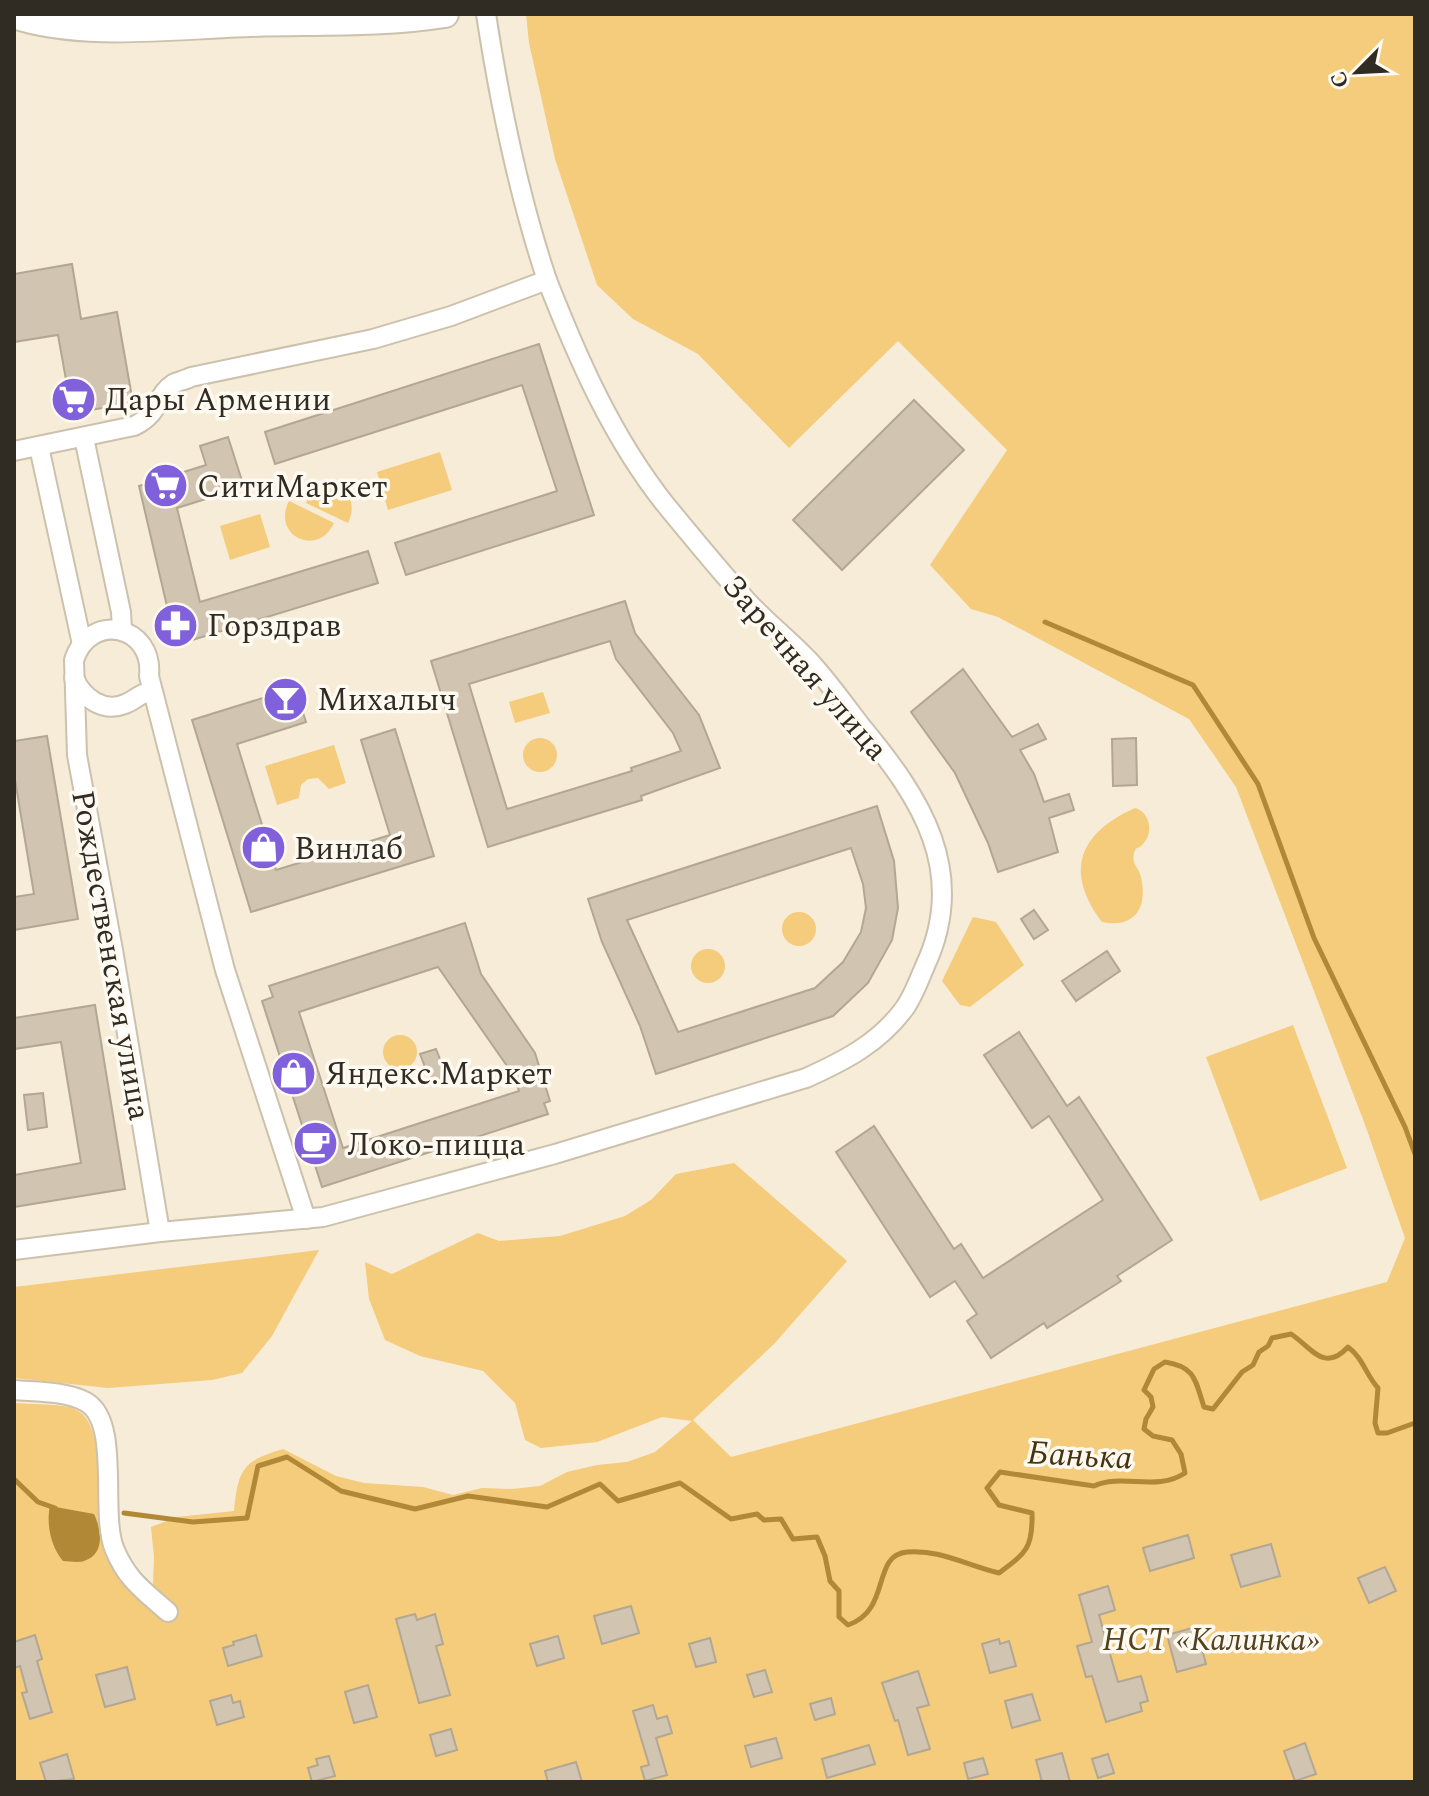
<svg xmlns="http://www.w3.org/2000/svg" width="1429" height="1796" font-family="Spectral,serif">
	<rect width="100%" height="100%" fill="#f7ecd7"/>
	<g fill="#f5cb7c">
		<path d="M526 14H1415V1782H14V1403C32 1404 52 1404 69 1407 108 1416 94 1489 101 1518 107 1544 135 1567 153 1585L154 1557 151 1527 177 1517 234 1511C238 1469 243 1461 283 1449L336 1476 364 1483 423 1487 453 1495 482 1488 512 1489 540 1486 567 1472 597 1465 627 1462 655 1452 692 1421 662 1417 597 1442 541 1448 525 1440 515 1403 483 1371 420 1356 385 1340 369 1299 365 1262 392 1274 478 1233 499 1241 560 1236 625 1216 651 1200 676 1174 734 1163 847 1261 774 1344 693 1420 731 1457 1387 1282 1405 1238 1364 1122 1236 787 1189 719 998 617 971 609 930 565 1007 450 898 341 789 448 698 354 633 319 597 285 555 159 529 43Z"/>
		<path d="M440 452 452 490 388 510 377 472Z"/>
		<path d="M325 485C347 485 358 503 348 523L306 503 313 491Z"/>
		<path d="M289 501 334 523C318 558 271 536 289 501Z"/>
		<path d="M260 514 270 547 230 560 220 526Z"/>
		<path d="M543 692 550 713 515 723 509 702Z"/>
		<circle cx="540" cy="755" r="17"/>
		<path d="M334 745 346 783 329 789 318 778 308 779 301 785 299 798 277 805 265 766Z"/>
		<path d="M1135 808C1150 812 1154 833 1143 844 1138 850 1137 845 1134 853 1131 863 1139 868 1141 877 1148 907 1135 929 1102 922 1064 871 1079 833 1135 808Z"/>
		<circle cx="799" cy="929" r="17"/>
		<path d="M973 917 996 922 1024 965 970 1007 960 1005 942 981Z"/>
		<circle cx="708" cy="966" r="17"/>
		<path d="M1293 1025 1347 1168 1260 1201 1206 1057Z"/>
		<circle cx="400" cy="1052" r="17"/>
		<path d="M319 1250 272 1336 242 1373 212 1380 108 1388 14 1378V1287Z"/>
	</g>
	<path fill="#b08836" d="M50 1506 94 1514C101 1529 106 1554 84 1561 78 1563 69 1561 63 1561 51 1547 46 1524 50 1506Z"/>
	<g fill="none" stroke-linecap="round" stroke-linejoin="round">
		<g stroke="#b08836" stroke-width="5">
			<path d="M1045 622 1193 685 1258 784 1314 938 1405 1127 1415 1154"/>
			<path d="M14 1479 38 1502 55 1508"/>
			<path d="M124 1513 193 1522 247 1518 258 1466 287 1457 341 1491 415 1509 468 1496 547 1507 600 1484 618 1501 680 1483 731 1519 757 1514 764 1520 781 1519 793 1539 817 1537 825 1556 830 1581 839 1591V1617L848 1625C892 1610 871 1555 907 1552 940 1549 968 1566 999 1573 1026 1553 1033 1548 1032 1513L999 1505 987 1488 1000 1472 1094 1486C1122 1473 1157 1492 1185 1473L1181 1454 1172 1440 1153 1436 1144 1429 1146 1419 1153 1407 1151 1397 1144 1390 1154 1369 1165 1362C1196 1367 1195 1380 1204 1407L1213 1409 1242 1372 1253 1365 1259 1352 1268 1346 1272 1338 1291 1334C1312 1348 1324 1373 1348 1347 1363 1358 1366 1375 1378 1388L1375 1423 1378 1433H1387L1415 1423"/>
		</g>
	</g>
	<g fill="#d1c5b1" stroke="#b2a793" stroke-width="2" fill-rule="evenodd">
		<path d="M72 264 81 319 117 312 133 403 72 413 58 335 14 342V274Z"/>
		<path d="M539 344 594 515 406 575 395 543 557 491 522 385 275 464 265 432Z"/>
		<path d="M914 400 964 450 842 570 793 520Z"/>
		<path d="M228 437 244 487 177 508 200 602 368 551 378 583 176 645 139 486 206 465 200 446Z"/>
		<path d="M625 601 635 633 699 715 720 768 641 796 642 800 488 847 431 661ZM610 641 616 659 673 733 681 751 631 768 632 771 507 809 469 684Z"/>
		<path d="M963 669 1012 737 1038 724 1046 739 1020 750 1034 774 1044 802 1069 794 1074 810 1049 818 1058 852 998 872 988 843 955 773 911 712Z"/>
		<path d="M295 688 306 722 237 744 276 870 390 835 361 740 395 729 434 856 251 912 192 720Z"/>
		<path d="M47 736 78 919 14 930V897L34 894 14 774V741Z"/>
		<path d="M1136 738 1137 785 1113 786 1112 739Z"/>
		<path d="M877 806 894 861 898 908 892 940 868 983 833 1016 656 1074 640 1026 602 942 588 899ZM851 848 863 884 866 908 861 932 843 962 815 988 678 1032 627 920Z"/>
		<path d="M1034 910 1048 930 1034 939 1021 919Z"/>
		<path d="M465 923 481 974 535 1053 550 1101 544 1103 548 1114 322 1187 262 1001 273 997 269 986ZM438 967 514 1076 519 1091 343 1148 299 1012Z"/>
		<path d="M1107 951 1120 971 1076 1001 1062 981Z"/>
		<path d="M95 1005 125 1189 14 1207V1175L81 1163 61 1042 14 1049V1018Z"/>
		<path d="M1019 1032 1067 1106 1079 1097 1172 1240 1117 1276 1121 1281 1047 1328 1044 1323 991 1358 967 1321 977 1314 955 1281 930 1297 836 1152 874 1126 954 1249 961 1244 983 1278 1103 1200 1049 1116 1032 1128 984 1055Z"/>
		<path d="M436 1049 447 1077 431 1083 420 1054Z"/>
		<path d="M43 1093 47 1127 28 1130 24 1095Z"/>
		<path d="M1188 1535 1194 1558 1150 1571 1143 1548Z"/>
		<path d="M1271 1544 1280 1576 1241 1587 1231 1555Z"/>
		<path d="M1385 1567 1396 1591 1369 1603 1358 1578Z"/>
		<path d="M1108 1586 1115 1610 1099 1615 1118 1682 1141 1676 1148 1701 1140 1703 1142 1711 1106 1722 1092 1676 1086 1677 1077 1646 1092 1642 1079 1595Z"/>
		<path d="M631 1606 639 1633 602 1644 594 1616Z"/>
		<path d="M415 1614 417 1620 435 1614 443 1644 436 1646 450 1695 419 1703 396 1619Z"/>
		<path d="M1196 1627 1206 1664 1177 1672 1167 1635Z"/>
		<path d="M35 1635 42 1659 37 1661 52 1712 30 1719 22 1693 27 1692 20 1666 14 1668V1642Z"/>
		<path d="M256 1635 262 1656 228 1666 223 1648 234 1645 233 1642Z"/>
		<path d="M558 1636 564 1658 537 1666 530 1644Z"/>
		<path d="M710 1638 716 1662 696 1667 689 1644Z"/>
		<path d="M999 1639 1000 1644 1009 1641 1016 1666 990 1673 982 1644Z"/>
		<path d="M127 1667 135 1699 105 1707 96 1675Z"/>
		<path d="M765 1670 772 1692 754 1697 747 1675Z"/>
		<path d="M918 1671 929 1705 917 1708 930 1749 908 1755 898 1720 895 1721 882 1683Z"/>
		<path d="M368 1685 377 1717 354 1723 345 1692Z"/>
		<path d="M1032 1694 1040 1720 1012 1728 1005 1701Z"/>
		<path d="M231 1695 233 1703 240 1701 244 1717 217 1725 210 1701Z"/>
		<path d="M831 1698 835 1714 815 1720 810 1704Z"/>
		<path d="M653 1705 657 1719 667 1716 672 1733 656 1738 667 1775 645 1781 641 1767 649 1765 633 1711Z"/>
		<path d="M451 1729 457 1750 436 1756 430 1735Z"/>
		<path d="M776 1738 782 1758 751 1767 745 1746Z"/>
		<path d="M1305 1743 1316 1774 1295 1781 1284 1751Z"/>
		<path d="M869 1745 875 1764 827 1778 822 1759Z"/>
		<path d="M1062 1753 1070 1782H1042L1036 1760Z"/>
		<path d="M67 1754 74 1779 46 1782 40 1763Z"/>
		<path d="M1108 1754 1114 1773 1098 1778 1092 1759Z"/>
		<path d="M329 1756 335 1776 312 1782 308 1768 318 1765 316 1759Z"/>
		<path d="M983 1758 988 1774 968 1779 964 1763Z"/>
		<path d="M576 1762 582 1782H548L545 1771Z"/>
	</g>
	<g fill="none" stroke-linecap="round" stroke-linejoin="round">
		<defs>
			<g id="street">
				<path d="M486 14C500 105 518 193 547 280"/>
				<path d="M84 438 121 612 122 630"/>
				<path d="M39 447 82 644"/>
				<path d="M14 451 134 426C161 413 156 395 173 384 178 381 186 380 191 377L373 339 451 316 547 280C578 359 612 437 665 504 692 537 719 570 747 601 767 623 792 642 812 664 830 684 845 705 861 726 921 798 969 872 925 966 919 980 913 997 904 1009 879 1043 844 1061 806 1078L555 1154 323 1217 160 1232 14 1250"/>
				<path d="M74 678C83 698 103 713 125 704 138 699 138 693 153 692"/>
				<path d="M160 1232 113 950 77 755 74 660C90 611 154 625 149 676L225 970 306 1219"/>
				<path d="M14 1390C36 1392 66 1391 86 1402 121 1422 100 1511 114 1548 127 1580 143 1590 168 1612"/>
			</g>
			<path id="secondary" d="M14 15C82 38 178 25 250 23 314 21 381 24 445 14"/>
		</defs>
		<use href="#street" stroke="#ccc1ad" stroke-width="22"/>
		<use href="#secondary" stroke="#ccc1ad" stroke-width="30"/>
		<use href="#street" stroke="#fff" stroke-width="18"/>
		<use href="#secondary" stroke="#fff" stroke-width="26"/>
	</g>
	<defs>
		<symbol id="supermarket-disc" viewBox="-11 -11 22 22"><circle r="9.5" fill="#8060db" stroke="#fffaf1"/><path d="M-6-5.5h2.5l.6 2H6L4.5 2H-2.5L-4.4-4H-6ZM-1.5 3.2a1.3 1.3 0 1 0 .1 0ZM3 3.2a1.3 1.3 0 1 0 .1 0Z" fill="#fff"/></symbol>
		<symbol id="pharmacy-disc" viewBox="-11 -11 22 22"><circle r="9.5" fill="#8060db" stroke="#fffaf1"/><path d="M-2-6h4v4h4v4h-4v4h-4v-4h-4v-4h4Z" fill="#fff"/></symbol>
		<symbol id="bar-disc" viewBox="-11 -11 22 22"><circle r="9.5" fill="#8060db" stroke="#fffaf1"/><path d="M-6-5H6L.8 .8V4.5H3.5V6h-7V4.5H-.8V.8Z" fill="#fff"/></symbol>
		<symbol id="shop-disc" viewBox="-11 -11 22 22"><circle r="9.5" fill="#8060db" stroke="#fffaf1"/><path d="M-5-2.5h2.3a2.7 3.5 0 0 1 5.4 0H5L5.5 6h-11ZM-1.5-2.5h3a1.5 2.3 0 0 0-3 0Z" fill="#fff"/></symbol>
		<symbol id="cafe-disc" viewBox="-11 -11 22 22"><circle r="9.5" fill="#8060db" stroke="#fffaf1"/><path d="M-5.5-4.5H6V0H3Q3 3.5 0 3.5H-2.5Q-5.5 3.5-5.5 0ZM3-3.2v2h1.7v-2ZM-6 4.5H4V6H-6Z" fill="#fff"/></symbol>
	</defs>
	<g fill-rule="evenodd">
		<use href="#supermarket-disc" x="48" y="374" width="51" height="51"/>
		<use href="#supermarket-disc" x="140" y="460" width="51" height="51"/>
		<use href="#pharmacy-disc" x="150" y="600" width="51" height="51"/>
		<use href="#bar-disc" x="260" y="674" width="51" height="51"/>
		<use href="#shop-disc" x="238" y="822" width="51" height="51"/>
		<use href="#shop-disc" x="268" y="1048" width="51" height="51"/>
		<use href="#cafe-disc" x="290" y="1118" width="51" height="51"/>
	</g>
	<g text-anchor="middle" stroke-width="7" stroke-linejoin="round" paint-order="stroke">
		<g font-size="32" fill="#302b23" stroke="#fffaf1" text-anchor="start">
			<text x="105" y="410">Дары Армении</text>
			<text x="197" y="497">СитиМаркет</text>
			<text x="207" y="636">Горздрав</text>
			<text x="317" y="710">Михалыч</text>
			<text x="294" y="859">Винлаб</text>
			<text x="325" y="1084">Яндекс.Маркет</text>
			<text x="347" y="1155">Локо-пицца</text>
		</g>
		<g font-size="32" fill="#302b23" stroke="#fffaf1">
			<text transform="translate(806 667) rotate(49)" y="11">Заречная улица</text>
			<text transform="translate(112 955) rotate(80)" y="11">Рождественская улица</text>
		</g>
		<g font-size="32" font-style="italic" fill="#53411f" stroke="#fffaf1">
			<text x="1211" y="1650">НСТ «Калинка»</text>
		</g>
		<g font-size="34" font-style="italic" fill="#463411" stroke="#fffaf1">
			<text transform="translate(1080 1454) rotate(3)" y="12">Банька</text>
		</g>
	</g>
	<rect width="1429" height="1796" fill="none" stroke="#302b23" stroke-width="32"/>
	<g transform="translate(1357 72) rotate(246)" stroke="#fffaf1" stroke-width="6" paint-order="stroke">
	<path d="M0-6L14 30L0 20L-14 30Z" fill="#302b23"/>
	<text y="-12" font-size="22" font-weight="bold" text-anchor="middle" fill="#302b23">С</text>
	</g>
</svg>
